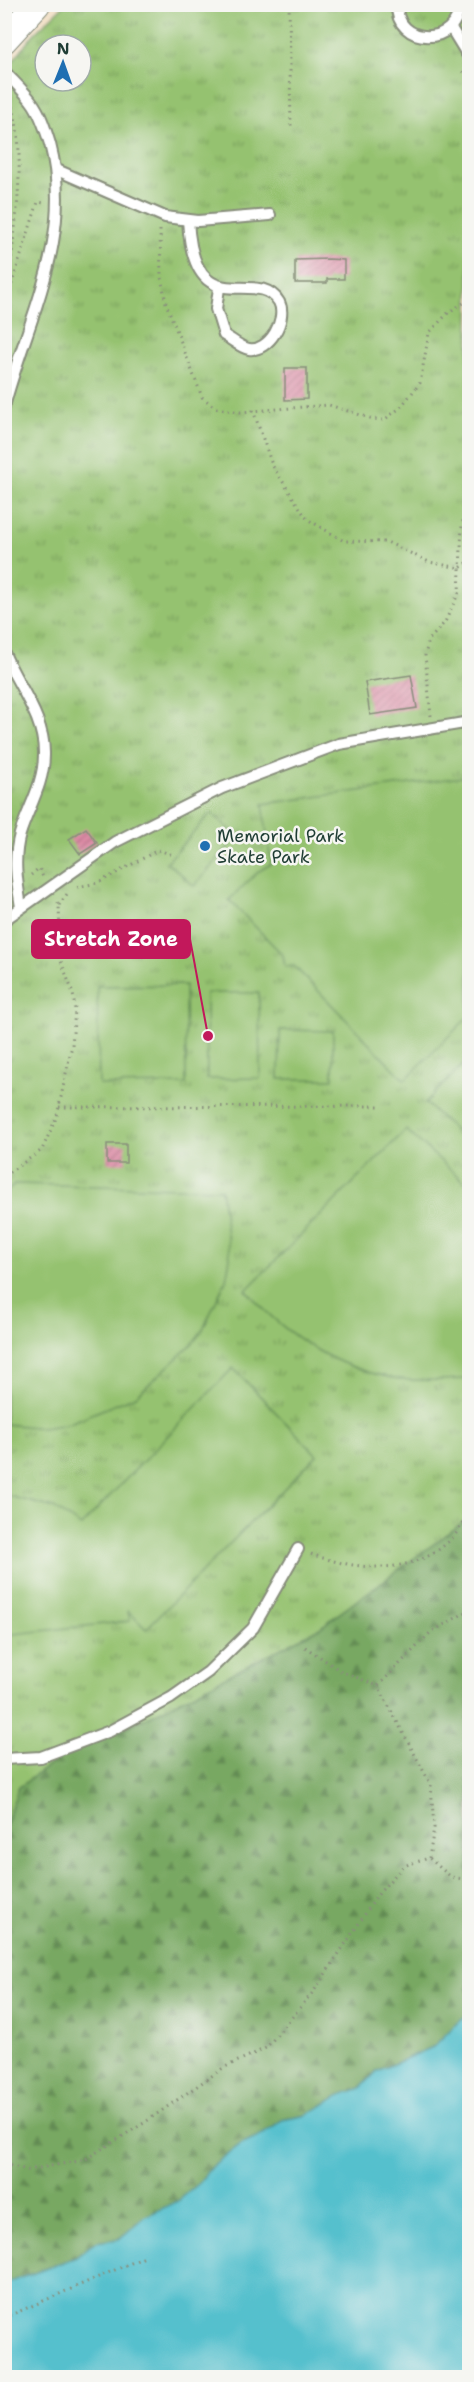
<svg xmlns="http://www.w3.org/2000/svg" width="474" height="2382" font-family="'Shantell Sans',sans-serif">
	<defs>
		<pattern id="grass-tufts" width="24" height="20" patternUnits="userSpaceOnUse" patternTransform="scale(1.5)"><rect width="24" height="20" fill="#95c270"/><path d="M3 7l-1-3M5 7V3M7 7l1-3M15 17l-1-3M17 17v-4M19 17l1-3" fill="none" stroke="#799f5d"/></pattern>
		<pattern id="forest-firs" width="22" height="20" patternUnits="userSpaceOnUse" patternTransform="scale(1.5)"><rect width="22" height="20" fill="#78a862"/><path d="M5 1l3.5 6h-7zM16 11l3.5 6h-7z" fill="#628a52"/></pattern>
		<pattern id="building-hatch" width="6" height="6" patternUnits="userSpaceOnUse" patternTransform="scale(1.5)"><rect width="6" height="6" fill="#dc8ba5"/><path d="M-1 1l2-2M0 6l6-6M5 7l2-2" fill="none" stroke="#b27387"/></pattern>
	</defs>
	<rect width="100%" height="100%" fill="#f6f6f2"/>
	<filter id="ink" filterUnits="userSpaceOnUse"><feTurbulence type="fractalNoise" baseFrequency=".0167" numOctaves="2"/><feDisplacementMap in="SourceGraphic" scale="12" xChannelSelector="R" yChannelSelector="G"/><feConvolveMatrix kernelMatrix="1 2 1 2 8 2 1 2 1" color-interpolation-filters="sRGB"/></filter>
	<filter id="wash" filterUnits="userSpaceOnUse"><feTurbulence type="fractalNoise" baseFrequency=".008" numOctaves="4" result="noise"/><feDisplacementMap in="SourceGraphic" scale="24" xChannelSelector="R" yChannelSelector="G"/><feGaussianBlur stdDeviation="1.35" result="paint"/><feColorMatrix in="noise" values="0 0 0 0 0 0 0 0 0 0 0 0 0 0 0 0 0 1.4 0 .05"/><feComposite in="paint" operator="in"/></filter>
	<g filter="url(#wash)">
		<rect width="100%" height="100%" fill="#f2dfc5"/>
		<path fill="url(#grass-tufts)" stroke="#5a8052" stroke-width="1.5" fill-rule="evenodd" d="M64 5H469V2016L5 2284V71L33 35ZM45 45H81V81H45Z"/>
		<path fill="url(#forest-firs)" stroke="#4c724b" stroke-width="1.5" d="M469 1518V2016L459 2021 433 2047 377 2071 361 2088 338 2096 307 2115 282 2120 263 2134 241 2144 212 2166 197 2185 178 2201 136 2223 129 2232 118 2239 95 2242 76 2257 5 2284 4 1830 18 1788 59 1758 154 1714 318 1629Z"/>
		<g fill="#95c270" stroke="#5a8052" stroke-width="1.5">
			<path d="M469 776V1016L405 1080 294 966 285 967 283 955 229 900 259 871 271 864 263 804Z"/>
			<path d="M211 813 238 836 194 886 167 862Z"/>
			<path d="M185 985 186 1084 99 1085 97 986Z"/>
			<path d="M206 993H259L260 1078 207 1079Z"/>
			<path d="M280 1030 333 1031V1079H279Z"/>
			<path d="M469 1059V1143L425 1103Z"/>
			<path d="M406 1130 469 1186V1379C447 1379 422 1382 400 1379 338 1370 286 1337 246 1290Z"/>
			<path d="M15 1184 221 1189 230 1258 226 1280 202 1331 192 1344 136 1396 67 1424 43 1428 5 1424 4 1195Z"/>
			<path d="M233 1368 317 1455 146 1629 128 1611 130 1621 5 1635V1495L54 1508 81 1526Z"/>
		</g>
		<path fill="#54c0cd" stroke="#3a7e80" stroke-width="1.5" d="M469 2016V2377H5V2284L76 2257 95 2242 119 2239 146 2216 178 2201 197 2185 212 2166 241 2144 263 2134 282 2120 307 2115 338 2096 361 2088 377 2071 433 2047 459 2021Z"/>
		<g id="blocks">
			<g fill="url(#building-hatch)">
				<path d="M329 259 344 260V279H327V283H295V260Z"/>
				<path d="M285 368H307V399L285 400Z"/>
				<path d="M411 675 417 708 370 715 365 682Z"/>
				<path d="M86 828 97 843 80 854 69 839Z"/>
				<rect x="107" y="1144" width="19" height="19"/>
			</g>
		</g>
	</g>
	<g filter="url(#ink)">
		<use href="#blocks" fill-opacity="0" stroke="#888e7c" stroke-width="1.5"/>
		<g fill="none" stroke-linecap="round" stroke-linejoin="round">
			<defs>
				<g id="service">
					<path d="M397 4C395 47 459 47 459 4"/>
					<path d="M451 28 470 59"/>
					<path d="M4 71C13 81 24 91 32 102 41 114 46 131 50 144 75 237 27 319 4 407"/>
					<path d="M57 170 165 217 198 221 270 215"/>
					<path d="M188 220C194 328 256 264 279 302 288 319 269 352 249 349 241 348 231 339 224 335L216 309 219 288"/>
					<path d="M4 653C18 687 45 717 44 755 44 784 28 808 20 834 13 859 17 882 21 907"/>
					<path d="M4 920 115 842 222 788 339 744 470 722"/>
					<path d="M4 1759 41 1757 110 1731 171 1698 208 1672 253 1628 298 1549"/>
				</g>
				<path id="tertiary" d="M4 40 37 4"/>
			</defs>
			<use href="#service" stroke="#888e7c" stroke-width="14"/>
			<use href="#tertiary" stroke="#888e7c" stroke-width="28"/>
			<g stroke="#888e7c" stroke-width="3" stroke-dasharray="1.5 4.5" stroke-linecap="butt">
				<path d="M289 4 291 128"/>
				<path d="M463 71 470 82"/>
				<path d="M160 230 161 277 166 303 202 397 216 408 240 412 329 405 373 419 384 420 400 408 420 383 429 333 449 312 470 299"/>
				<path d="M8 296 38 202 44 203"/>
				<path d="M5 305C12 248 30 153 10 99"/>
				<path d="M253 410 272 465 307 519 344 541 387 542 429 562 460 568 470 561"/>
				<path d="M431 716 425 655 429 640 445 622 459 592 462 525 464 517 470 512"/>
				<path d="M31 875 39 868 43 877"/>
				<path d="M77 887 98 883 158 850 173 855"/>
				<path d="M59 905 67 894"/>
				<path d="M59 1107 383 1106"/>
				<path d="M4 1176 42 1150 57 1116 72 1045 75 1010 73 993 61 961 59 905 56 900"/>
				<path d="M311 1554C358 1571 417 1577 454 1536 460 1529 465 1517 470 1508"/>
				<path d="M305 1647 341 1671 378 1686"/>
				<path d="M429 1858 434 1828 431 1785 378 1686 431 1632 470 1610"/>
				<path d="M4 2164 28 2170 84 2160 144 2123 223 2068 266 2048 314 1991 379 1893 403 1866 429 1858 451 1877 470 1880"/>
				<path d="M4 2318 147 2256"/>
			</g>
			<use href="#service" stroke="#fff" stroke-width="10"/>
			<use href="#tertiary" stroke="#fff" stroke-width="26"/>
		</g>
	</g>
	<circle fill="#1f6fb2" stroke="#f6f6f2" stroke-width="2" cx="205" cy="846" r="6"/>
	<g text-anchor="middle" stroke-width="5" stroke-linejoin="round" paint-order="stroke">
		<g font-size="18" fill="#1f3d34" stroke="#f6f6f2" text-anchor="start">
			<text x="217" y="842">Memorial Park<tspan x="217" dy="21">Skate Park</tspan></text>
		</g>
	</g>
	<path fill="none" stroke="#c2185b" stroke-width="2" d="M208 1036L190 939"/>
	<circle fill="#c2185b" stroke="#f6f6f2" stroke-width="2" cx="208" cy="1036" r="6"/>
	<rect fill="#c2185b" stroke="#c2185b" stroke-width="2" x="32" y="920" width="158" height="38" rx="6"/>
	<g font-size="20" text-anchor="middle" font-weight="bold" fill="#fff">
		<text x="111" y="946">Stretch Zone</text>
	</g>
	<rect width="474" height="2382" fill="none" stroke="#f6f6f2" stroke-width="24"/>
	<g transform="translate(63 63) rotate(1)"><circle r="28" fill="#f6f6f2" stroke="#a0aca6" stroke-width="1.5"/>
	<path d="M0-4.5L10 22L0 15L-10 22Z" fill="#1f6fb2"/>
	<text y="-9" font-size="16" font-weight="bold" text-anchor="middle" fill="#1f3d34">N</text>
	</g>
</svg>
